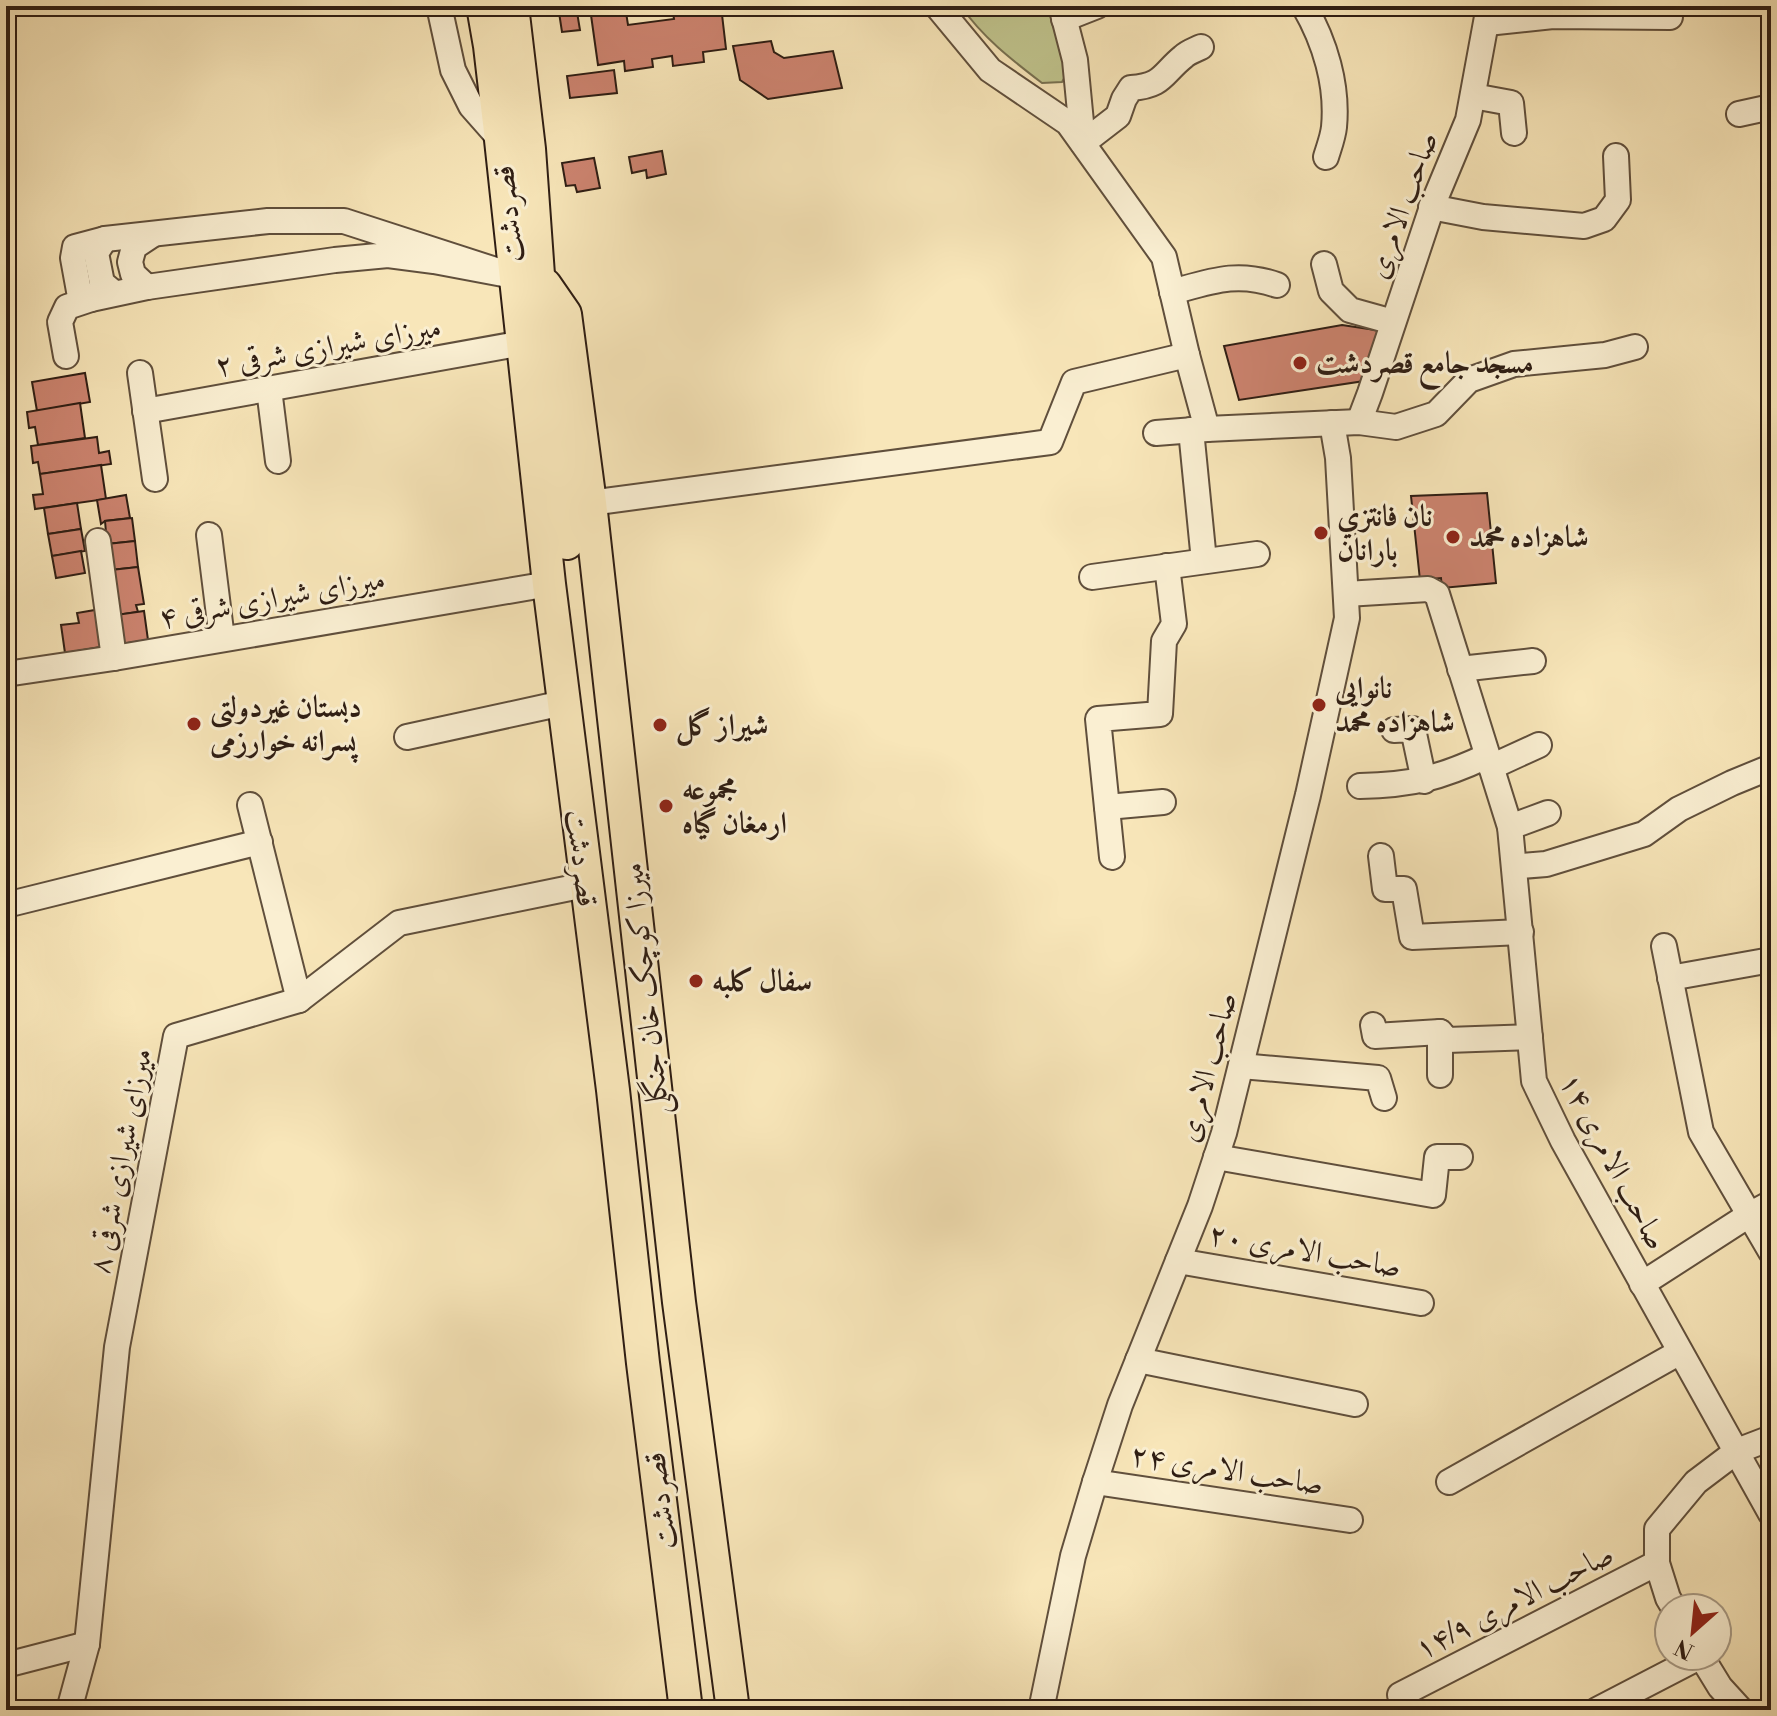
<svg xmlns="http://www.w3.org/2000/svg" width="1777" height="1716" font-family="'Libre Bodoni',Amiri,serif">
	<rect width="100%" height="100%" fill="#f8e6b9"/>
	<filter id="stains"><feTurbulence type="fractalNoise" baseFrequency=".0025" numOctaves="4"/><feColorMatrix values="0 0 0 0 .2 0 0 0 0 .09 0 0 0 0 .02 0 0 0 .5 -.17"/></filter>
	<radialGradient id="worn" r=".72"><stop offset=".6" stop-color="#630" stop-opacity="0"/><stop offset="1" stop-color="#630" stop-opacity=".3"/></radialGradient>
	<path fill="#c0c48d" stroke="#777050" stroke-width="2" d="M961 6H1055L1071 66 1062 82 1042 83C1012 60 982 37 961 6Z"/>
	<g fill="#cc836f" stroke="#2e1d13" stroke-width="2">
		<path d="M558 6H576L580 30 562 32Z"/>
		<path d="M602 6H625L628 25 674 19 672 6H721L726 49 703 52 704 62 673 66 672 56 652 59 653 67 625 71 624 61 598 65 590 8Z"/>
		<path d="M771 41 774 52 784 58 833 51 842 88 768 99 740 80 733 46Z"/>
		<path d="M614 70 617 93 570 98 567 76Z"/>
		<path d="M662 151 666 174 647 178 646 170 632 173 629 157Z"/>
		<path d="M594 158 600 188 577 192 575 185 566 186 562 163Z"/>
		<path d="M1342 325 1382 331 1364 381 1239 400 1224 346Z"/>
		<path d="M85 373 90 402 37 411 32 382Z"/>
		<path d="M80 403 85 438 38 445 35 427 29 428 27 412Z"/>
		<path d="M97 437 99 453 109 451 111 464 40 474 38 462 33 463 31 446Z"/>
		<path d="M101 465 106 499 35 509 33 495 43 494 40 474Z"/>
		<path d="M1487 493 1496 583 1442 588 1441 578 1420 580 1411 496Z"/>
		<path d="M126 495 130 518 105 521 101 524 97 500Z"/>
		<path d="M77 503 81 529 48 534 44 508Z"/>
		<path d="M132 518 135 541 107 544 105 521Z"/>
		<path d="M81 529 85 551 52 556 48 534Z"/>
		<path d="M135 541 138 567 111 570 107 544Z"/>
		<path d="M81 551 85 573 56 578 52 556Z"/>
		<path d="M138 567 144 604 136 605 138 612 116 615 111 570Z"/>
		<path d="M95 610 101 647 65 653 61 625 79 623 77 613Z"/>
		<path d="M144 611 148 640 121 644 116 615Z"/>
	</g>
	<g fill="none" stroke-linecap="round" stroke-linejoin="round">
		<defs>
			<g id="minor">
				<path d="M439 6 453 70 471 106 501 140"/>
				<path d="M937 6 990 70 1068 123 1164 257 1187 355 1207 429"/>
				<path d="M1061 6 1075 60 1083 143"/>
				<path d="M1304 6C1325 42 1338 85 1334 127 1333 137 1329 147 1326 157"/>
				<path d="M1064 19 1097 6"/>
				<path d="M1487 23 1553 16 1670 17"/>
				<path d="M1473 96 1511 103 1514 133"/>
				<path d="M1739 114 1771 107"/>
				<path d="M1083 143 1118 116 1124 99 1131 88C1163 86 1162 74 1183 57 1188 52 1195 50 1201 47"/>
				<path d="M1431 207 1483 217 1584 226 1604 219 1618 200 1616 156"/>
				<path d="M268 221H344L514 276 434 261 388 255 335 260 147 287 91 299 79 291 73 258 75 247 105 239Z"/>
				<path d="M105 239 96 253 102 283 114 293"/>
				<path d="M1324 264 1331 291 1350 310 1393 322"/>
				<path d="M147 287 133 274 130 262 134 247 152 235"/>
				<path d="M1172 292C1212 281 1237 271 1277 285"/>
				<path d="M66 356 60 322 67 307 91 299"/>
				<path d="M140 373 155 479"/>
				<path d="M269 389 278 461"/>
				<path d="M145 411 523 343"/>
				<path d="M1359 422 1370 393 1433 204 1468 120 1489 6"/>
				<path d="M1191 430 1204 561"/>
				<path d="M1156 433 1207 429 1359 422 1396 427 1436 414 1469 380 1514 364 1605 355 1635 347"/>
				<path d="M590 503 1050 442 1074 382 1187 355"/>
				<path d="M209 535 222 639"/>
				<path d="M98 541 114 658"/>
				<path d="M1092 577 1257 554"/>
				<path d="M1346 594 1428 589 1437 594 1510 827 1534 1081 1563 1141 1771 1514"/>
				<path d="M1460 669 1533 661"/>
				<path d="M6 674 114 658 549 584"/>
				<path d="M1394 730 1413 729 1424 781"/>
				<path d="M407 737 563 703"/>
				<path d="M1491 767 1539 745"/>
				<path d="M1360 786C1412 785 1440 778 1487 756"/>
				<path d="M250 805 299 1000"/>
				<path d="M1107 807 1163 802"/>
				<path d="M1510 827 1548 813"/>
				<path d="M1381 856 1385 889H1404L1412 937 1521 932"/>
				<path d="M1112 857 1098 719 1160 714 1164 641 1174 624 1167 566"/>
				<path d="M1515 863 1522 866 1546 864 1644 834 1679 809 1732 783 1771 767"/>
				<path d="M6 905 260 842"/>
				<path d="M1664 946 1701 1132 1771 1252"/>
				<path d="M1670 978 1771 960"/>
				<path d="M1373 1025 1375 1036 1440 1032 1447 1040 1530 1037"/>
				<path d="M1440 1032V1075"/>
				<path d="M1241 1066 1378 1078 1384 1098"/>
				<path d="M1216 1157 1433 1195 1437 1157H1460"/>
				<path d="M1178 1261 1421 1303"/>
				<path d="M1642 1284 1749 1215 1771 1203"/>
				<path d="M1138 1360 1355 1404"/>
				<path d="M1095 1482 1350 1520"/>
				<path d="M1449 1482 1680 1352"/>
				<path d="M1674 1608 1668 1598 1657 1563V1529L1696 1482 1737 1451 1771 1438"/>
				<path d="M1701 1656 1720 1687 1741 1710"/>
				<path d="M6 1665 87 1644"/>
				<path d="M1400 1695 1657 1563"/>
				<path d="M69 1710 87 1644 117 1347 176 1036 299 1000 399 923 585 885"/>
				<path d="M1041 1710 1073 1556 1095 1482 1120 1405 1200 1206 1224 1133 1308 795 1347 618 1338 458 1332 423"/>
				<path d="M1597 1710 1701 1656"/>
			</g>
			<g id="major">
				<path d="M483 6 490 46 501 140 549 584 613 1090 643 1363 686 1710"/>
				<path d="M512 6 529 149 538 275 567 543"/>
				<path d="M545 285 565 314 590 503 679 1302 733 1710"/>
			</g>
		</defs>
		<use href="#minor" stroke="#604f3c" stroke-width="28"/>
		<use href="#major" stroke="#2e1d13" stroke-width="36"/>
		<use href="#minor" stroke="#faefd2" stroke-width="24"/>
		<use href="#major" stroke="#f8e6b9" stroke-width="32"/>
	</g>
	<g fill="#8f2418" stroke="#faefd2" stroke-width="3">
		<circle cx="1300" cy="363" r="8"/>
		<circle cx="1321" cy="533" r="8"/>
		<circle cx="1453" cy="537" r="8"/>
		<circle cx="1319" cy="705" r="8"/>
		<circle cx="194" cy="724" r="8"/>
		<circle cx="660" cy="725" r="8"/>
		<circle cx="666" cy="806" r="8"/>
		<circle cx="696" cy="981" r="8"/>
	</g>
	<g text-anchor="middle" stroke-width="6" stroke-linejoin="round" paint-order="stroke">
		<g font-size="30" fill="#2e1d13" stroke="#faefd2">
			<text transform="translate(1402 205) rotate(-70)" y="10">صاحب الامری</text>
			<text transform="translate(508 214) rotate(-96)" y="10">قصردشت</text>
			<text transform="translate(328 346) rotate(-10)" y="10">۲ میرزای شیرازی شرقی</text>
			<text transform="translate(272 598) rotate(-10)" y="10">۴ میرزای شیرازی شرقی</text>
			<text transform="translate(582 858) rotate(83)" y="10">قصردشت</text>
			<text transform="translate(645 989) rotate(-96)" y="10">میرزا کوچک خان جنگلی</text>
			<text transform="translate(1207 1067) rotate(-75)" y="10">صاحب الامری</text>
			<text transform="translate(120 1161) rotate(-79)" y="10">۸ میرزای شیرازی شرقی</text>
			<text transform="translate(1614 1161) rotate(62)" y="10">۱۴ صاحب الامری</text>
			<text transform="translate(1305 1250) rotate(10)" y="10">۲۰ صاحب الامری</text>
			<text transform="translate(1227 1469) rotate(9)" y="10">۲۴ صاحب الامری</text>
			<text transform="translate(660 1501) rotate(-97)" y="10">قصردشت</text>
			<text transform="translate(1514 1601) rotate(-27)" y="10">۱۴/۹ صاحب الامری</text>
		</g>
		<g font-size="30" font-weight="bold" fill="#2e1d13" stroke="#faefd2" text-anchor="start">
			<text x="1316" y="373">مسجد جامع قصردشت</text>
			<text x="1337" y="526">نان فانتزي<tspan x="1337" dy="34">بارانان</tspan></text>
			<text x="1469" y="547">شاهزاده محمد</text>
			<text x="1335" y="698">نانوایی<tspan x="1335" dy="34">شاهزاده محمد</tspan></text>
			<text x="210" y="717">دبستان غیردولتی<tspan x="210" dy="34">پسرانه خوارزمی</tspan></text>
			<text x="676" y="735">شیراز گل</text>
			<text x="682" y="799">مجموعه<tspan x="682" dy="34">ارمغان گیاه</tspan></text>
			<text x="712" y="991">سفال کلبه</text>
		</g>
	</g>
	<rect width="1777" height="1716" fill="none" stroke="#f8e6b9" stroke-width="32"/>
	<rect x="8" y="8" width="1761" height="1700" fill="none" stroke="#2e1d13" stroke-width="4"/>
	<rect x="16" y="16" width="1745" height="1684" fill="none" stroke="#2e1d13" stroke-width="2"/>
	<g transform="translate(1693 1632) rotate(207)"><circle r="38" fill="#faefd2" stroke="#a89b86" stroke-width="2"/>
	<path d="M0-6L14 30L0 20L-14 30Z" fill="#8f2418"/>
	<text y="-12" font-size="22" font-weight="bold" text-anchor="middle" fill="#2e1d13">N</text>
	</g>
	<rect width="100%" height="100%" filter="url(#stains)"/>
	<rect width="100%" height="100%" fill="url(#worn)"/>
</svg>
